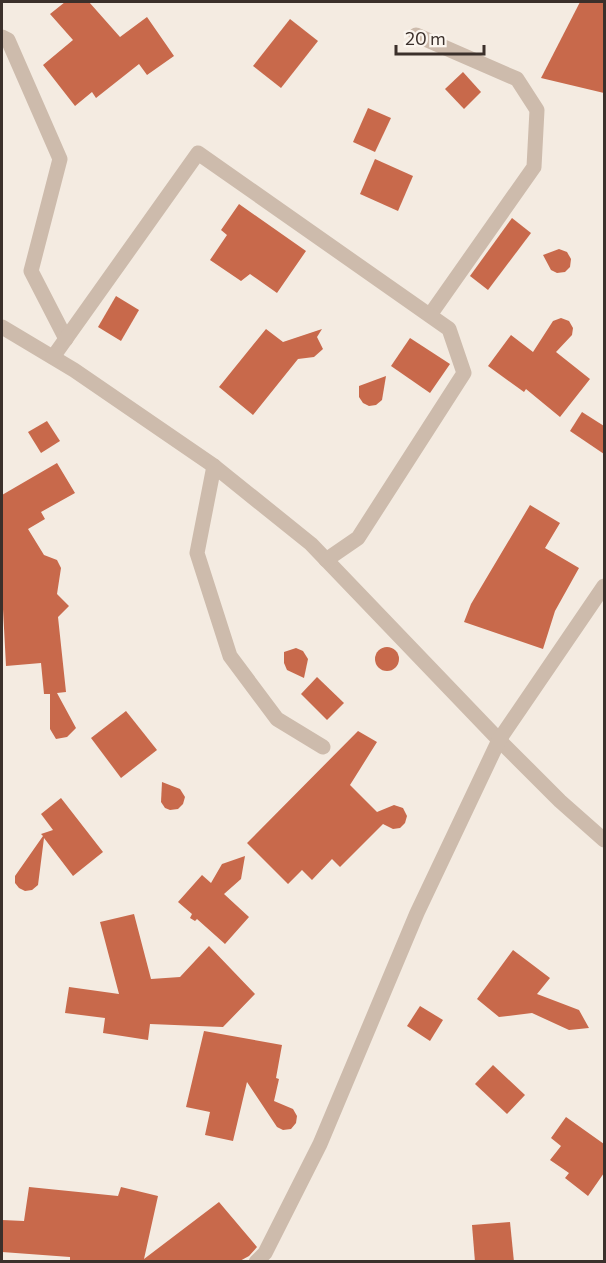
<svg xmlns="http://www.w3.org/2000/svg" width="606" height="1263" font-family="Commissioner,sans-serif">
	<rect width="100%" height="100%" fill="#f4ebe1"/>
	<g fill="#c8694b">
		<path d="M65 2H89L120 37 147 17 174 56 147 75 139 64 96 98 92 92 75 106 43 65 73 40 50 14Z"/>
		<path d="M580 2H604V93L541 78Z"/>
		<path d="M290 19 318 41 281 88 253 66Z"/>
		<path d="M463 72 481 92 464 109 445 89Z"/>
		<path d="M368 108 391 118 375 152 353 142Z"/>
		<path d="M375 159 413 176 398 211 360 194Z"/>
		<path d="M239 204 306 251 277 293 250 274 241 281 210 260 227 235 221 230Z"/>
		<path d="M512 218 531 233 488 290 470 276Z"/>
		<path d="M559 249 567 252 571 259 570 267 565 272 557 273 551 270 543 255Z"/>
		<path d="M116 296 139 310 121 341 98 327Z"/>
		<path d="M561 318 569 321 573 328 572 335 556 352 590 379 560 417 526 389 524 392 488 366 511 335 533 352 553 321Z"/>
		<path d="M266 329 283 342 322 329 317 337 323 349 314 357 298 359 253 415 219 387Z"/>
		<path d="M410 338 450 364 430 393 391 366Z"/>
		<path d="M386 376 382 400 376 405 369 406 363 403 359 397V386Z"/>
		<path d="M582 412 604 426V454L570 431Z"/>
		<path d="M47 421 60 441 41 453 28 432Z"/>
		<path d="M57 463 75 493 41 512 45 519 28 529 44 555 57 560 61 568 57 594 69 606 58 617 66 692 57 693 76 728 67 737 56 739 50 729V694H44L41 663 6 666 2 590V495Z"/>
		<path d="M530 505 560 523 545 548 579 568 555 611 543 649 464 622 471 604Z"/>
		<circle cx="387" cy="659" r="12"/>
		<path d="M296 648 303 651 308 659 304 678 287 670 284 663V652Z"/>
		<path d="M317 677 344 703 327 720 301 694Z"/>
		<path d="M126 711 157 750 121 778 91 738Z"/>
		<path d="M358 731 377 742 350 785 377 812 394 805 403 808 407 816 405 823 400 828 393 829 383 824 340 867 332 859 312 880 302 870 288 884 247 843Z"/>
		<path d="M162 782 180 789 185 797 183 804 178 809 170 810 165 808 161 802Z"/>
		<path d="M61 798 103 852 73 876 44 838 38 885 32 890 25 891 19 888 15 883V876L43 836 41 834 53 830 41 814Z"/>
		<path d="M245 856 241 879 224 894 249 917 225 944 197 919 195 921 190 918 192 914 178 902 202 875 211 883 222 864Z"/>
		<path d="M134 914 151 979 180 977 209 946 255 994 223 1027 150 1024 148 1040 103 1033 105 1018 65 1013 69 987 119 994 100 922Z"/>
		<path d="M513 950 550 978 537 994 579 1010 589 1028 569 1030 532 1013 499 1017 477 999Z"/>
		<path d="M420 1006 443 1020 430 1041 407 1026Z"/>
		<path d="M204 1031 282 1045 276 1078 279 1079 274 1101 293 1109 297 1116 296 1123 291 1129 283 1130 277 1127 247 1082 233 1141 205 1135 210 1112 186 1107Z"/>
		<path d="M493 1065 525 1095 507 1114 475 1084Z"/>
		<path d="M566 1117 604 1144V1173L588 1196 565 1178 569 1173 550 1160 561 1146 551 1138Z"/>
		<path d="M29 1187 118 1196 121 1187 158 1196 144 1259 219 1202 257 1247 249 1256 238 1262H70V1257L2 1252V1220L24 1221Z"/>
		<path d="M510 1222 514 1262H475L472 1225Z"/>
	</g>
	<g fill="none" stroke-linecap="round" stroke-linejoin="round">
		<g stroke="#cdbbac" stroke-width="15">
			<path d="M416 35 517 79 537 110 534 167 430 315"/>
			<path d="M2 37 8 40 60 159 31 271 66 339"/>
			<path d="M2 327 74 370 214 466 311 544 499 740 560 801 604 840"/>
			<path d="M53 357 198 153 449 329 464 373 358 538 326 560"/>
			<path d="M214 466 197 553 230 656 277 719 323 747"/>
			<path d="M256 1262 265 1253 320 1144 417 913 499 740 604 586"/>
		</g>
	</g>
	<rect width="606" height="1263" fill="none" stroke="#3b302b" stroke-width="6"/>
	<path d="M396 45v9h88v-9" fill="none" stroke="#3b302b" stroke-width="3"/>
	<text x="405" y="45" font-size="18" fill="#3b302b" stroke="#fbf5ee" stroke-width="4.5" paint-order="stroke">20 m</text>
</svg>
